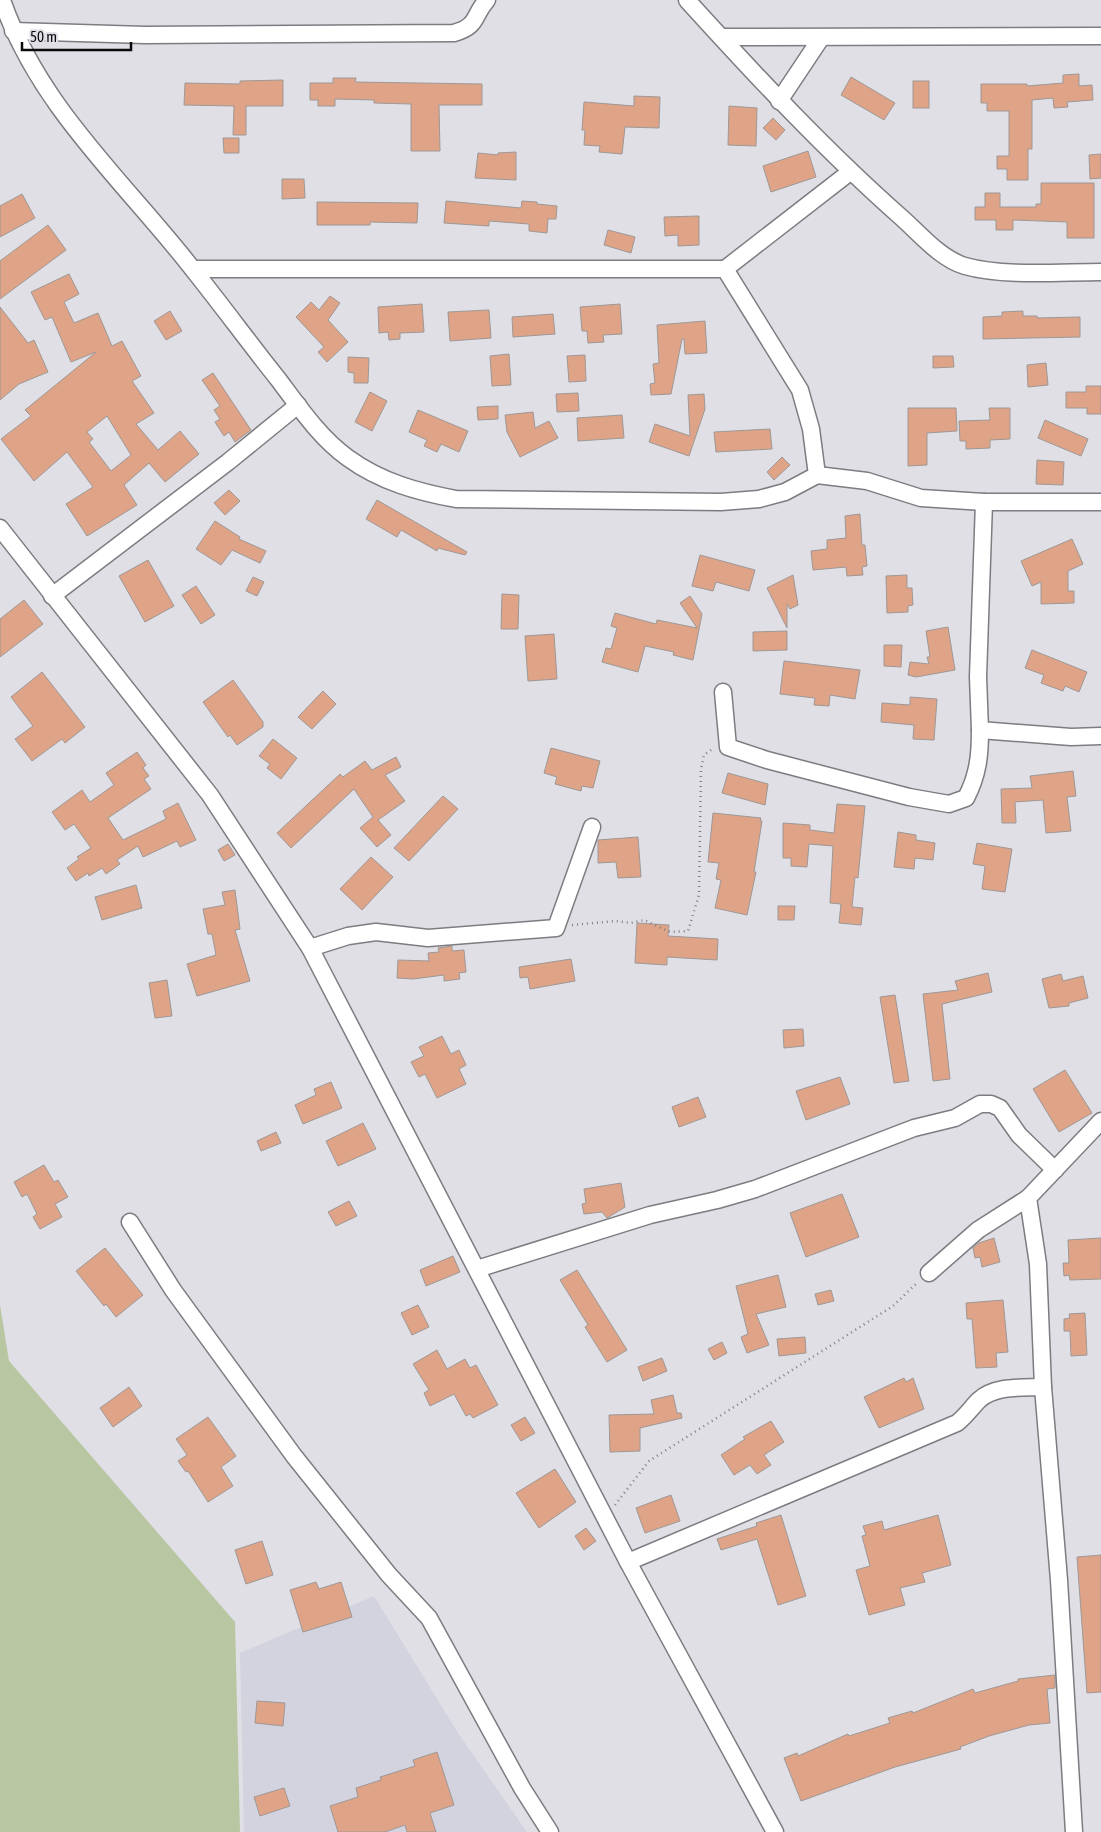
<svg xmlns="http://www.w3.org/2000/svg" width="1101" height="1832" font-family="'Asap Condensed',sans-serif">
	<rect width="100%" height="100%" fill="#dfdfe5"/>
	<path fill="#d3d3e0" d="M374 1596 458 1733 527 1832H244L240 1653Z"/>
	<path fill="#b8c7a1" d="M0 1305 9 1361 235 1622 240 1832H0Z"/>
	<g fill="#dfa387" stroke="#9e9896" fill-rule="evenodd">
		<path d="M1079 74V86L1092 85 1093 100 1067 102 1068 107 1054 108 1053 98 1032 100V149H1028V180H1007V169H997V156H1009V111H987V103H981V84H1027V86L1063 83V75Z"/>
		<path d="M851 77 895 103 884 120 841 95Z"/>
		<path d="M333 78H356L355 82 482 84V105H439L440 151H411V104L374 103V100L335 99V106H318V100H310V83H333Z"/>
		<path d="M283 80V106H246V135H233L234 106 184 105 185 83 240 84V81Z"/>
		<rect x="913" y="81" width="16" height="27"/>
		<path d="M634 96 660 97 659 128 625 127 622 154 599 152 600 146 584 145 585 130H582L584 102 634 106Z"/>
		<path d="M729 106 757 108 756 146 728 145Z"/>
		<path d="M773 118 785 130 776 140 763 128Z"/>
		<path d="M223 138H239V153H224Z"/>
		<path d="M808 151 816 177 771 192 763 166Z"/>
		<path d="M516 152V180L475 178 478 153 498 155V153Z"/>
		<path d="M1101 154V178L1090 179 1089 155Z"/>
		<path d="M282 179H304L305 198 282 199Z"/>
		<path d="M1041 183H1094V238H1067V222L1013 220V230H996V220H975V207H985V193H1000V207H1036V204H1041Z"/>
		<path d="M22 194 35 218 0 237V206Z"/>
		<path d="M446 201 521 208 522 201 537 202V204L557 206 556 219H548L547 233 529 231V224L489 221V226L444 223Z"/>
		<path d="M317 202 418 203 417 223 370 222V225H317Z"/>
		<path d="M699 216V245L678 246V235L665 236 664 217Z"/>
		<path d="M48 225 66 250 0 299V261Z"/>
		<path d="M608 230 635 237 631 253 604 245Z"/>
		<path d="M69 274 79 294 64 302 74 323 98 313 112 346 122 341 141 376 132 381 154 413 136 424 158 450 180 431 199 454 165 482 149 463 124 485 137 505 87 536 66 504 93 487 67 452 34 481 1 439 31 416 25 410 96 352 71 362 52 317 45 320 31 292ZM107 416 131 455 111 471 89 442 93 439 87 432Z"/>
		<path d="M330 296 340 303 328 320 348 342 327 362 318 352 324 347 296 317 311 302 319 310Z"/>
		<path d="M422 304 424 332 400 333V339L389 340 388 332 379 333 378 307Z"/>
		<path d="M620 304 622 334 603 335 604 342 588 343 587 331H582L580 307Z"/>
		<path d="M0 307 28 343 34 340 48 372 19 384 0 400Z"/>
		<path d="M489 310 491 338 450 341 448 312Z"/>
		<path d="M170 311 182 331 166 340 154 321Z"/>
		<path d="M1023 311V316H1037V318L1080 317V337L983 339V317L1002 316V312Z"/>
		<path d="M553 314 555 334 513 337 512 317Z"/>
		<path d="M705 321 707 353 685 354 684 339H682L671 394 651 395 650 384 655 383 653 364 659 363 657 325Z"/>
		<path d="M509 354 511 385 492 386 490 356Z"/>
		<path d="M585 355 586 381 569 382 567 356Z"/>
		<path d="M933 356H953L954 367 933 368Z"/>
		<path d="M348 357 369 358 368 383H354V373L348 372Z"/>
		<path d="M1046 363 1048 385 1028 387 1027 365Z"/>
		<path d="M213 373 251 430 235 442 229 432 224 436 215 422 220 419 214 410 220 406 202 380Z"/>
		<path d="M1086 386H1101V414H1087V408H1066V392H1086Z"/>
		<path d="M370 392 387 401 372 431 355 422Z"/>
		<path d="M578 393 579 411 557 412 556 394Z"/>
		<path d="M704 394 705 409 689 456 649 442 655 424 690 436 688 395Z"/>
		<path d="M498 406V419L478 420 477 407Z"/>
		<path d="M908 408H956L957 431 927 433V465L908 466Z"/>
		<path d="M989 408H1010V439L990 440V448L966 449V441H960L959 421 990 420Z"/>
		<path d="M418 410 468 431 459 452 441 444 437 452 424 446 427 440 409 432Z"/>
		<path d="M533 412 535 428 549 421 558 438 520 457 507 432 505 415Z"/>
		<path d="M622 415 624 438 578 441 577 418Z"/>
		<path d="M1045 420 1088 439 1081 456 1038 438Z"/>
		<path d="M770 429 772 449 716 452 714 432Z"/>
		<path d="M782 457 790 465 774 480 767 472Z"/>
		<path d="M1037 460 1064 462 1063 485 1036 484Z"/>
		<path d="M229 490 240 501 225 515 214 503Z"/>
		<path d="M377 500 467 552 465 555 438 548 437 551 401 530 397 537 366 519Z"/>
		<path d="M860 514 862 545H865L867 566 862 567 863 575 847 576 846 567 813 570 811 551 827 549V540L846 538 845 516Z"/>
		<path d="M215 521 240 537 239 539 266 551 260 563 232 550 221 565 196 549Z"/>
		<path d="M1072 539 1083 564 1068 571V591H1074V603L1041 604V582L1032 586 1021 561Z"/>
		<path d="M700 555 755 570 749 591 716 582 713 591 692 586Z"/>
		<path d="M148 560 174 606 145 622 119 576Z"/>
		<path d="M793 575 798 605 790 609 787 604V628L767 588Z"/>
		<path d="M907 575V588H912L913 605 908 606V612L887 613 886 576Z"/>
		<path d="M253 577 264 582 257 596 246 591Z"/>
		<path d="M196 586 215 615 201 624 182 595Z"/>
		<path d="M502 594 519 595 518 629H501Z"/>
		<path d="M690 596 702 614 693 660 673 655 674 652 645 646 638 672 602 662 606 648 611 649 617 628 611 626 615 613 656 624 657 620 697 628 680 603Z"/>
		<path d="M24 600 43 624 0 657V619Z"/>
		<path d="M948 627 955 670 916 677 908 675 910 662 929 664 927 657H930L926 631Z"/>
		<path d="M787 631V650L753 651V632Z"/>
		<path d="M554 634 557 679 528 681 525 636Z"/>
		<path d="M884 645H902L901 667 884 666Z"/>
		<path d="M1032 650 1087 672 1079 692 1065 686 1063 691 1041 683 1044 675 1025 668Z"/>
		<path d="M784 661 860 670 855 699 830 695 829 706 814 705 815 698 780 694Z"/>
		<path d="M42 672 85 727 65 743 62 739 32 761 15 739 33 726 11 697Z"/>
		<path d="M233 680 263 722V727L237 745 230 735 228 737 203 702Z"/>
		<path d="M323 691 336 704 312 729 298 717Z"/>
		<path d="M910 697 937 699 934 740 913 739 914 725 881 722 882 703 910 705Z"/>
		<path d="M273 739 297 758 281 779 267 768 270 764 259 756Z"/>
		<path d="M551 748 600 761 593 788 582 786 581 791 555 784 557 777 544 773Z"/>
		<path d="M137 752 146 765 143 768 149 776 144 779 151 789 108 818 123 840 166 819 163 811 178 803 196 840 180 847 177 841 143 857 138 846 117 860 120 864 106 874 102 868 89 876 88 873 76 881 67 868 79 859 77 857 91 848 74 824 65 830 52 812 82 790 90 802 114 785 106 773Z"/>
		<path d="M396 757 401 767 385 775 405 801 378 820 391 835 377 847 360 828 373 817 354 789 291 848 277 833 340 774 343 777 365 761 372 770Z"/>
		<path d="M1073 771 1076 796 1067 797 1071 831 1046 833 1043 800 1015 802 1016 823H1002L1001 789 1032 788 1030 776Z"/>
		<path d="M728 773 768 784 765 805 722 793Z"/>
		<path d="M443 796 458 809 409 861 394 848Z"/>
		<path d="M837 804 865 806 858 878 855 877 852 907 863 908 861 925 839 923 841 904 830 903 833 846 809 844 807 867 791 866V858H783V823L810 825V830L834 833Z"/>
		<path d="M713 813 761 818 760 821H762L754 872H756L747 915 715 908 721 880 716 879 719 863 708 862Z"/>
		<path d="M898 832 916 835V840L935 843 933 860 915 858 914 869 894 867Z"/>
		<path d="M638 837 641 877 618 878 616 862 598 863V840Z"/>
		<path d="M977 843 1012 849 1005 892 982 889 985 866 973 864Z"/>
		<path d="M228 844 235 855 224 861 218 850Z"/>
		<path d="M371 857 393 877 362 910 340 889Z"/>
		<path d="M136 885 142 908 102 920 95 897Z"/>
		<path d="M235 890 240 929 235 930 250 981 197 996 187 964 216 955 212 934H208L203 909 225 905 222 892Z"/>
		<path d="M778 906H795L794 920H778Z"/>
		<path d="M637 923 669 925 668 936 718 939 717 960 667 957V965L635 963Z"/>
		<path d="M452 946V951L464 950 466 972 459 973 460 979 444 981V975L413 979 397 978 398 960 429 961 428 953 439 952 438 948Z"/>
		<path d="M571 959 575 981 530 989 528 977 520 978 519 967Z"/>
		<path d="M988 973 992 992 942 1004 950 1079 933 1081 923 994 958 990 955 981Z"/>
		<path d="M1061 974 1063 981 1083 976 1088 998 1069 1003V1006L1049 1008 1042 979Z"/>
		<path d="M167 980 172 1016 155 1018 149 983Z"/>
		<path d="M895 995 909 1081 894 1083 880 997Z"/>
		<path d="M803 1029 804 1046 784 1048 783 1030Z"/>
		<path d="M442 1036 451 1054 459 1050 466 1065 459 1069 466 1084 437 1098 425 1074 419 1077 411 1062 424 1056 419 1047Z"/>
		<path d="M1065 1070 1092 1113 1059 1132 1033 1089Z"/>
		<path d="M840 1077 850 1104 806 1120 796 1091Z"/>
		<path d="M331 1082 342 1108 303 1124 295 1105 316 1095 314 1089Z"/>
		<path d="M698 1097 706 1117 679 1127 672 1107Z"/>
		<path d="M363 1123 376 1149 338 1166 326 1141Z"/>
		<path d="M276 1132 281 1143 261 1151 257 1141Z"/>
		<path d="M44 1165 54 1182 58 1180 68 1197 55 1204 62 1217 40 1229 33 1217 37 1214 27 1194 22 1197 14 1182Z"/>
		<path d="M621 1183 625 1207 607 1218 602 1212 584 1214 582 1204 586 1203 584 1189Z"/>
		<path d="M842 1194 859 1237 806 1257 790 1213Z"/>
		<path d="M349 1201 357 1216 336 1226 328 1212Z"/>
		<path d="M994 1238 1000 1262 982 1267 980 1257 975 1258 973 1248 979 1243Z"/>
		<path d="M1101 1238V1279L1070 1280 1069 1275 1064 1276 1063 1263H1069L1068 1240Z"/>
		<path d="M105 1248 143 1295 116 1317 106 1304 104 1306 76 1271Z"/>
		<path d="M453 1256 460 1272 426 1286 420 1270Z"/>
		<path d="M577 1270 627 1350 607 1362 585 1327 588 1325 560 1280Z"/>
		<path d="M778 1275 786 1307 756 1314 769 1345 747 1353 741 1337 748 1334 736 1286Z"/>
		<path d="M831 1290 834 1301 818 1305 815 1294Z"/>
		<path d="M1003 1300 1008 1352 996 1353 997 1367 976 1368 972 1319H967L966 1303Z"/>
		<path d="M418 1305 429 1327 412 1335 401 1313Z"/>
		<path d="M1085 1313 1087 1355 1071 1356 1070 1331H1064V1319L1070 1318 1069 1314Z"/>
		<path d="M805 1337 806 1353 779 1356 777 1339Z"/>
		<path d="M722 1342 727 1353 714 1360 708 1349Z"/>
		<path d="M437 1350 447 1369 465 1359 470 1368 476 1365 498 1405 473 1418 470 1414 466 1416 454 1394 430 1406 424 1393 429 1390 413 1364Z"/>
		<path d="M662 1358 667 1371 643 1381 638 1367Z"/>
		<path d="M904 1378 906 1382 913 1378 924 1409 879 1428 864 1397Z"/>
		<path d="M129 1387 142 1406 113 1427 100 1408Z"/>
		<path d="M673 1395 677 1413H681L682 1418 640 1428V1451L610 1452 609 1415 654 1414 651 1400Z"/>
		<path d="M208 1417 236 1456 221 1467 233 1486 208 1502 188 1471 186 1472 178 1461 187 1455 176 1439Z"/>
		<path d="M525 1417 535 1433 521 1441 511 1425Z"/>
		<path d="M771 1421 784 1442 764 1455 771 1465 757 1474 750 1465 734 1475 721 1455 745 1439 743 1437Z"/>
		<path d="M555 1469 576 1502 539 1528 516 1493Z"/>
		<path d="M671 1495 680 1521 645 1533 636 1508Z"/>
		<path d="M781 1515 806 1596 778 1605 757 1539 721 1550 717 1539 757 1526 756 1523Z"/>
		<path d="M938 1515 951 1565 922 1573 925 1582 900 1588 905 1605 869 1615 856 1570 870 1566 862 1536 866 1535 863 1526 882 1521 884 1530Z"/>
		<path d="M586 1528 596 1541 584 1550 575 1536Z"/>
		<path d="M262 1541 273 1575 246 1584 235 1550Z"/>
		<path d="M1101 1555V1692L1087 1693 1077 1557Z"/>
		<path d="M316 1582 319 1589 341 1582 352 1617 303 1632 290 1590Z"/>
		<path d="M1055 1675V1688L1047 1689 1050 1723 1029 1725 989 1736 960 1747 961 1749 895 1767 801 1801 784 1758 797 1753 798 1756 848 1734 849 1736 890 1723 888 1718 912 1711 913 1713 973 1689 975 1693 1018 1681V1679Z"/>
		<path d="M257 1701 285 1703 283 1726 255 1723Z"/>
		<path d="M437 1752 454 1805 430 1813 436 1832H407L405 1825 385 1832H338L330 1806 358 1797 356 1788 381 1780 380 1777 415 1766 413 1760Z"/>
		<path d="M284 1788 290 1806 260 1816 254 1797Z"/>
	</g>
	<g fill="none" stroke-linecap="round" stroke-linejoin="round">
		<defs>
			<g id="minor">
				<path d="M2 0C39 108 127 184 195 272 223 307 250 344 278 379 299 407 320 438 348 458 381 482 418 492 456 499L721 502 759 499 785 492 817 475 867 481 921 498 984 502"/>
				<path d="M687 0C756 76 825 150 902 218 921 235 941 259 965 266 1004 277 1060 272 1101 272"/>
				<path d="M13 31 145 35 454 33C479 26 473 15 487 0"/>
				<path d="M721 37 1101 36"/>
				<path d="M779 101 821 38"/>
				<path d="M193 269H725L800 390 811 429 817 475"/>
				<path d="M725 269 850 172"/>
				<path d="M1101 502H984L978 677 980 730 1071 737 1101 736"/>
				<path d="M0 528 210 795 310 948 628 1562 775 1832"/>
				<path d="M52 596 228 462 298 405"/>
				<path d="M723 692 728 747 767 760 909 797 949 804 966 798C978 775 980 756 980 730"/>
				<path d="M310 948 348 936 376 932 428 938 556 928 592 827"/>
				<path d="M130 1222 173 1290 294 1456 389 1575 429 1618 522 1788 550 1832"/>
				<path d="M477 1269 650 1215 717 1200 755 1189 914 1128 955 1118 980 1104H991L1000 1108 1019 1135 1055 1170"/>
				<path d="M929 1273 978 1230 1028 1198"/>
				<path d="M628 1562 957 1423C966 1416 971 1408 979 1400 995 1385 1023 1388 1043 1387"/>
				<path d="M1074 1832 1059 1580 1043 1387 1038 1264 1028 1198 1101 1121"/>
			</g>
		</defs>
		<use href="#minor" stroke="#7c7c81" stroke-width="19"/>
		<g stroke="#7f7f84" stroke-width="2.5" stroke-dasharray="1 4" stroke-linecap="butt">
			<path d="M572 925 615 921 631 923 644 920 670 932 688 931 699 895 701 769 704 755 714 748"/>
			<path d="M615 1505 649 1461 893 1306 918 1282"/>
		</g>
		<use href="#minor" stroke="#fff" stroke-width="16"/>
	</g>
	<path d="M22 42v8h109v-8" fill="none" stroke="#0b0b0d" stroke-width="2.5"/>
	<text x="30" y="42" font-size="15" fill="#0b0b0d" stroke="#dfdfe5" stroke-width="4" paint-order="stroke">50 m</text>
</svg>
